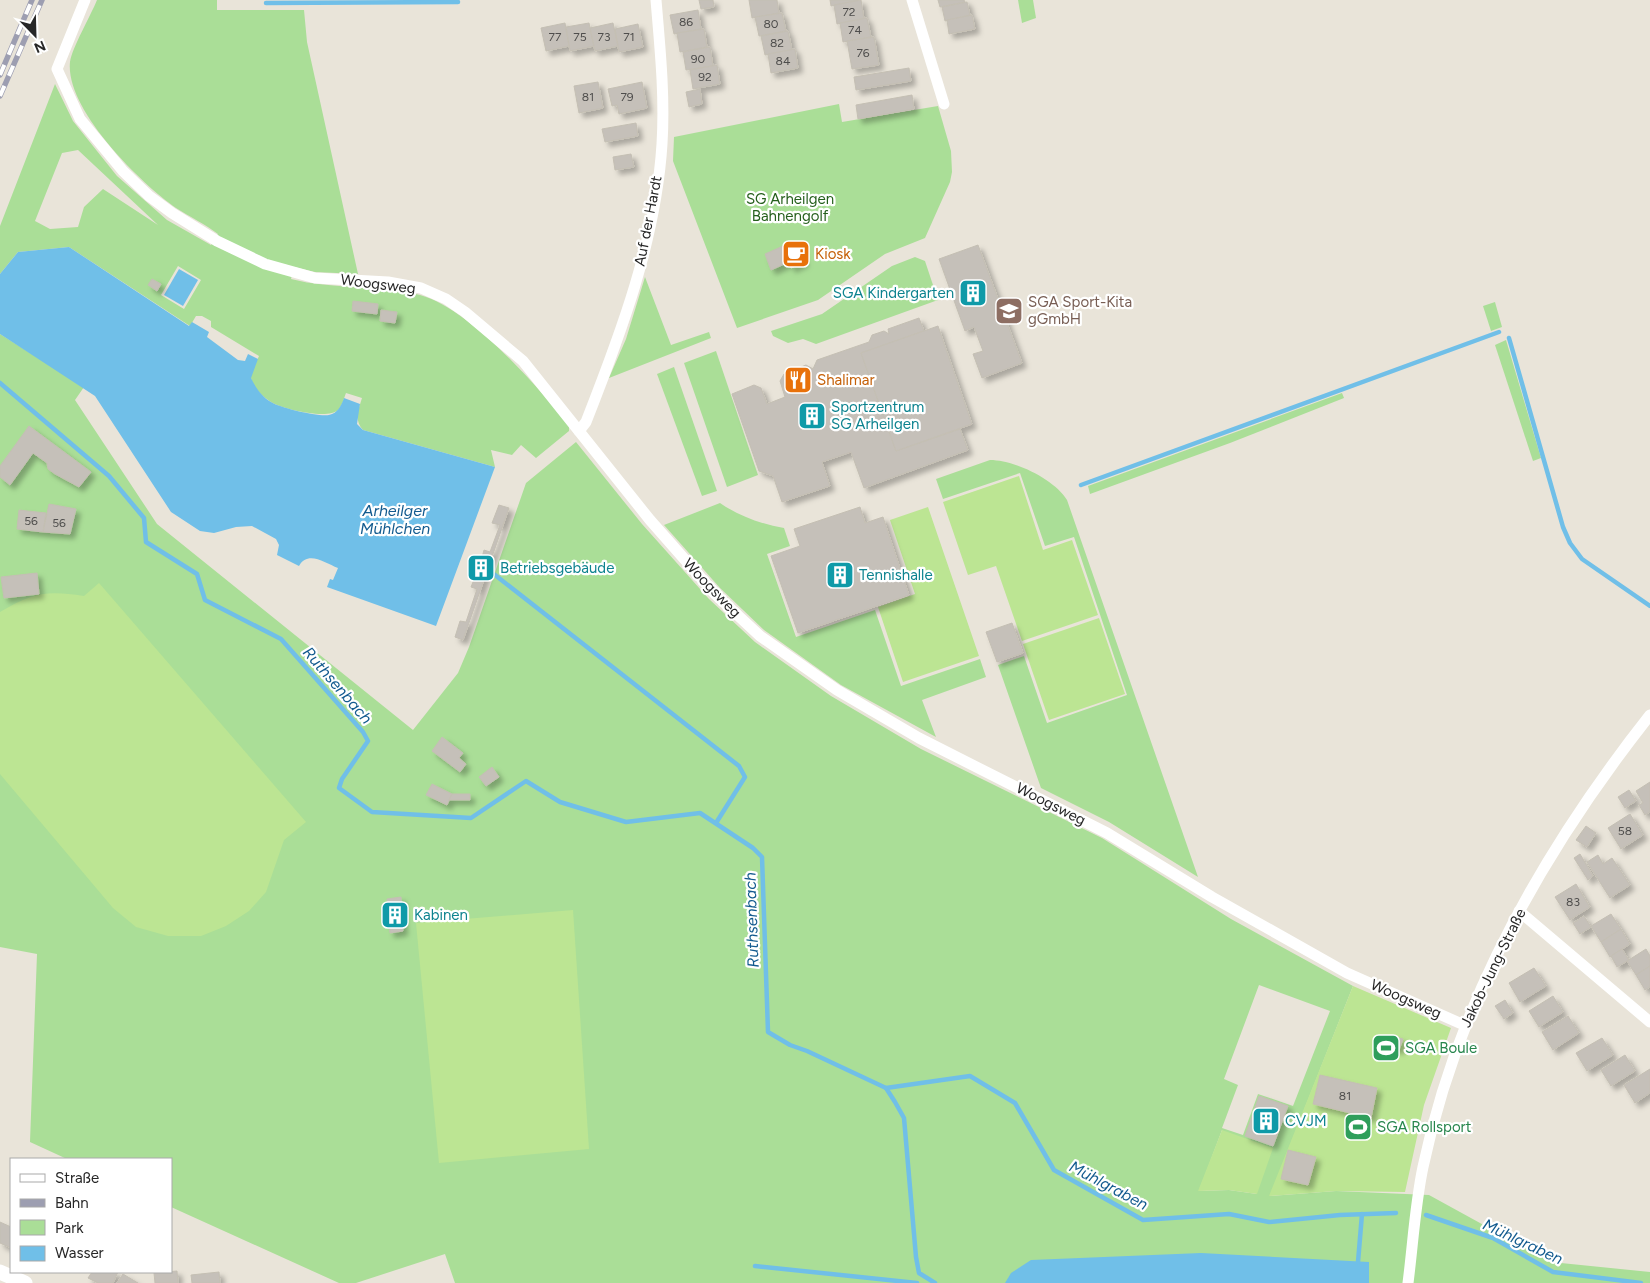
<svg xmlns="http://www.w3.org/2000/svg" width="1650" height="1283" font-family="Figtree,sans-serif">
	<defs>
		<filter id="shadow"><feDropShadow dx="4.5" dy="4.5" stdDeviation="2.5" flood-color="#0004"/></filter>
	</defs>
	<rect width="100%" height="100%" fill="#e9e4d9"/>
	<g fill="#aade97" fill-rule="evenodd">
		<path d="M97 0H217V10H304L307 42 358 274 315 272 294 267 291 279C333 290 378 284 420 295 471 309 534 384 569 424V431L536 458 521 445 512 455 491 450 495 467 363 430C354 420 358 411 362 398L346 393C344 398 342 406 338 410 328 420 282 409 271 402 263 397 253 388 251 378 250 371 256 363 259 356L211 327V321L202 316H196L190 326 69 247 18 252 0 274V226L55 84 73 121 117 176 167 220 211 245 218 234C205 224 190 217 176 208 140 183 65 109 70 62 72 48 91 15 97 0ZM78 150 158 225 103 189 84 207 78 227 50 229 35 221 62 153ZM178 266 201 280 184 309 161 295Z"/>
		<path d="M1018 0H1033L1036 18 1022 23Z"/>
		<path d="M839 104 842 122 938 106 951 151 952 172 950 182 925 238 885 254 818 300 737 328 673 161 674 137Z"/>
		<path d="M915 257 925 261 938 300 816 344 803 339 788 343 773 336 771 331 822 314 892 266Z"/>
		<path d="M645 277 671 345 709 332 711 338 609 378 626 339Z"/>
		<path d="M1495 302 1502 327 1491 331 1483 306Z"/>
		<path d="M0 334 84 387 75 400 157 524 413 730 458 673 469 647 526 483 576 442 642 524 709 599 755 642 831 696 921 749 1102 838 1231 919 1353 986 1270 1196 1336 1191 1429 1195 1551 1262 1650 1272V1283H455L445 1254 356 1283H339L171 1207V1159H67L30 1142 37 954 0 947ZM1259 985 1330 1011 1293 1106 1258 1094 1243 1135 1222 1128 1238 1085 1224 1079ZM1222 1130 1257 1194 1229 1190 1199 1191Z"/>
		<path d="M1506 340 1541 458 1533 461 1495 345Z"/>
		<path d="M716 351 758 475 727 487 684 363Z"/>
		<path d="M674 367 717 491 702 496 657 374Z"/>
		<path d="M1342 393 1344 398 1230 443 1090 494 1088 486Z"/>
		<path d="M990 460C1014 460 1054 479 1067 500L1198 877 1109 822 1041 788 998 665 1024 656 1047 723 1127 695 1074 537 1045 546 1020 473 943 499 936 479Z"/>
		<path d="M720 503C739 516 761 524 784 528L790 546 767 554 796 637 875 610 901 686 980 659 986 677 922 700 936 737 841 685 764 630 720 588 664 525Z"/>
	</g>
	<g fill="#bce593">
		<path d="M1019 476 1043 550 1072 540 1098 615 1022 641 996 566 968 575 943 502Z"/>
		<path d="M928 507 979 656 903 682 878 607 915 594 890 520Z"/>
		<path d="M99 583 306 822 284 840 266 892 249 911 226 926 201 936H168L136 927 113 908 0 774V612C32 593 46 590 84 596Z"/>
		<path d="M1099 618 1125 694 1049 720 1023 644Z"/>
		<path d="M573 910 589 1149 439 1163 416 923Z"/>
		<path d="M1353 986 1451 1028 1424 1105 1405 1192 1336 1191 1269 1196Z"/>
		<path d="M1222 1130 1273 1148 1257 1194 1229 1190 1198 1191Z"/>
	</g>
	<g fill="#70bfe8">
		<path d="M69 247 189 326 192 322 209 332 207 337 238 360 245 361 248 354 258 359 251 378C256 388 261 396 271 402 280 408 319 417 329 415 338 413 341 406 344 398L360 404 357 424 363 430 495 467 436 626 327 587 330 579 333 580 338 568C325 563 308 550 299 566L277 555 279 545 276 539 252 526 236 527 214 533 200 531 171 512 95 396 0 334V274L18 252Z"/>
		<path d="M179 269 198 280 183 306 164 295Z"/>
		<path d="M1201 1253 1369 1262V1283H1005L1011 1273 1031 1260Z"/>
	</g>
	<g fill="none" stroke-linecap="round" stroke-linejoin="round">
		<g stroke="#70bfe8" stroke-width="4.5">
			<path d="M266 3 458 2"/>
			<path d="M1509 338 1563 527 1570 543 1582 559 1650 606"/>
			<path d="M0 383 109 476 144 518 146 542 197 574 205 600 281 639 363 732 368 741 342 779 339 788 372 812 471 818 526 781 560 802 626 822 700 813 753 848 762 857 768 1032 790 1045 807 1051 886 1088 895 1102 904 1118 916 1257 919 1273 935 1283"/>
			<path d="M1081 485 1499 332"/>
			<path d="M495 575 739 766 745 777 716 823"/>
			<path d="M886 1088 970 1076 1015 1103 1054 1170 1143 1220 1229 1214 1269 1222 1340 1215 1396 1213"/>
			<path d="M1426 1215 1493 1238 1553 1272 1641 1283"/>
			<path d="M1358 1262 1362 1214"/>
			<path d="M755 1266 917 1283"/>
		</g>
	</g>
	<g fill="#c5c0b9" stroke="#c4bfb3" filter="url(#shadow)">
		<path d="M699 0H713L714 7 701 9Z"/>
		<path d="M749 0H777L779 13 752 18Z"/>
		<path d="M830 0H858V1L831 6Z"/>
		<path d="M861 0 864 19 837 24 834 5Z"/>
		<path d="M938 0H964L965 2 940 7Z"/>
		<path d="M967 2 970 15 945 21 942 7Z"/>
		<path d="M698 10 701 29 674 34 670 15Z"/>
		<path d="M782 13 786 31 759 36 755 17Z"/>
		<path d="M972 15 975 29 949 34 947 20Z"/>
		<path d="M867 18 871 37 843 42 840 23Z"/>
		<path d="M565 23 569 46 546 51 541 28Z"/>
		<path d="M589 23 594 46 570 51 566 27Z"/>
		<path d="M613 23 618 46 595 51 590 28Z"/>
		<path d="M638 24 643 47 619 52 615 29Z"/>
		<path d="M704 29 707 47 680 52 677 33Z"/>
		<path d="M788 31 792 50 765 55 761 36Z"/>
		<path d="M874 37 879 65 852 69 847 41Z"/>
		<path d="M710 47 713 66 686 70 683 52Z"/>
		<path d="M795 49 798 68 771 73 768 54Z"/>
		<path d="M717 65 720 84 693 89 690 70Z"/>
		<path d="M909 68 911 81 856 90 854 77Z"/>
		<path d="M598 82 603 108 579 113 574 86Z"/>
		<path d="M642 82 647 108 619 114 617 105 612 106 608 89Z"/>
		<path d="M700 89 702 104 689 107 686 92Z"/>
		<path d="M912 95 914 109 858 119 856 105Z"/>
		<path d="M636 123 638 136 605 142 602 129Z"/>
		<path d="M631 154 634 167 615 170 613 157Z"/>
		<path d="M978 245 1022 363 982 378 973 354 983 351 974 327 965 331 939 259Z"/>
		<path d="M783 246 786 252 798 247 804 262 791 268 789 262 771 270 765 254Z"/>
		<path d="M152 279 161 284 157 291 148 285Z"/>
		<path d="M353 301 378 304 377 314 352 311Z"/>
		<path d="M381 310 397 312 395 323 380 321Z"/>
		<path d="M919 318 924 331 861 353 896 451 960 429 968 450 864 488 851 452 822 462 830 486 782 502 773 476 759 471 732 394 754 385 761 388 767 404 785 397 780 381 784 374 806 365 813 369 817 360 869 342 872 335 884 331 889 334 888 329Z"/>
		<path d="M938 326 972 424 896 451 861 353Z"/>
		<path d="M29 426 91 472 79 487 55 474 48 469 47 463 33 453 10 485 0 477V466Z"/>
		<path d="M49 504 76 509 70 534 43 532Z"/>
		<path d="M499 505 509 508 463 640 455 637 460 621 466 622 477 589 471 587 475 577 472 576 477 559 481 561 484 550 490 552 500 525 492 523Z"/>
		<path d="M860 507 865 523 883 517 909 595 798 633 771 556 800 546 794 529Z"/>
		<path d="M19 510 46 513 43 532 17 529Z"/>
		<path d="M37 573 39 594 4 598 1 577Z"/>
		<path d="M1012 623 1023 653 997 662 986 632Z"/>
		<path d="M442 737 463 753 459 758 466 764 460 772 432 751Z"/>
		<path d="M492 767 499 777 486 786 479 777Z"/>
		<path d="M1650 782V812L1645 815 1639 805 1643 803 1636 791Z"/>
		<path d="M432 784 452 794 447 805 426 795Z"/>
		<path d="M1629 790 1636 801 1625 808 1618 797Z"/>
		<path d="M452 794H470V800H449Z"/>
		<path d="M1630 814 1643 835 1621 849 1608 828Z"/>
		<path d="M1586 826 1596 833 1587 847 1576 840Z"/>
		<path d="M1580 854 1593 876 1588 880 1574 858Z"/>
		<path d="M1598 855 1603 864 1612 858 1630 885 1610 898 1587 862Z"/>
		<path d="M1576 884 1590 907 1570 920 1555 897Z"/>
		<path d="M401 897 403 931 390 933 387 899Z"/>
		<path d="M1611 914 1621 929 1601 942 1591 926Z"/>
		<path d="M1584 916 1591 927 1580 934 1573 923Z"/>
		<path d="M1621 929 1630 944 1610 957 1601 942Z"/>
		<path d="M1622 949 1629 960 1617 967 1611 956Z"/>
		<path d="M1646 949 1650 956V966L1636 975 1627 961Z"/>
		<path d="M1650 966V987L1645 990 1636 975Z"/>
		<path d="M1534 968 1546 986 1520 1002 1509 983Z"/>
		<path d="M1553 996 1563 1012 1539 1027 1529 1011Z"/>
		<path d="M1505 1000 1513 1013 1504 1019 1495 1006Z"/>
		<path d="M1568 1016 1579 1033 1553 1050 1542 1032Z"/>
		<path d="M1393 1036 1403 1039 1399 1050 1388 1046Z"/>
		<path d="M1602 1038 1613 1055 1587 1071 1576 1053Z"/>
		<path d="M1625 1055 1635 1071 1611 1086 1601 1070Z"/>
		<path d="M1650 1069V1093L1635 1103 1624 1085Z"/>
		<path d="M1320 1075 1377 1088 1371 1118 1313 1104Z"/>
		<path d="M1259 1096 1288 1106 1273 1146 1245 1136Z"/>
		<path d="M1288 1150 1316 1157 1308 1185 1281 1179Z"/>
		<path d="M0 1222 11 1227V1248L0 1243Z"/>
		<path d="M177 1271 178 1283H155L154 1273Z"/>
		<path d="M92 1272H118L113 1283H98L88 1278Z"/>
		<path d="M219 1272 220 1283H192L191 1275Z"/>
		<path d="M123 1274 138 1283H117Z"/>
	</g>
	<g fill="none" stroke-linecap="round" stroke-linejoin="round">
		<g stroke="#fff" stroke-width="11">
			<path d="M85 0 57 69 80 119 123 171 149 196 172 213 217 241 265 264 315 278 388 282 421 288 446 299 465 312 523 361 650 520 716 595 760 636 837 690 919 738 1107 833 1212 897 1347 973 1464 1025"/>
			<path d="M912 0 944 104"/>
			<path d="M579 431 586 422C621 333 656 240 662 144 665 96 660 48 656 0"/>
			<path d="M1519 911 1650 1022"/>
			<path d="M1408 1283C1413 1244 1415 1205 1423 1167 1458 1000 1545 848 1650 715"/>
		</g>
		<path stroke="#fff" stroke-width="15" d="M0 1272 25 1283"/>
		<defs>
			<g id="rail">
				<path d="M0 75 32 0"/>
				<path d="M0 96 42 0"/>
			</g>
		</defs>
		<use href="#rail" stroke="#9d9eb1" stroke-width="5.5"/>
		<use href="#rail" stroke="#fff" stroke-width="4" stroke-dasharray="11" stroke-linecap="butt"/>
	</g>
	<defs>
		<symbol id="cafe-square" viewBox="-11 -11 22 22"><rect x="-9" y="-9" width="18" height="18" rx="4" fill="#e8710a" stroke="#fff"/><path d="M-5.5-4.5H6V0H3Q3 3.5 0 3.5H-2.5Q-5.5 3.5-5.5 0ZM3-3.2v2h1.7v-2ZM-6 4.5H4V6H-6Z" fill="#fff"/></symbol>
		<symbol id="building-square" viewBox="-11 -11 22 22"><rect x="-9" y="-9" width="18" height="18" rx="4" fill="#0f9aa8" stroke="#fff"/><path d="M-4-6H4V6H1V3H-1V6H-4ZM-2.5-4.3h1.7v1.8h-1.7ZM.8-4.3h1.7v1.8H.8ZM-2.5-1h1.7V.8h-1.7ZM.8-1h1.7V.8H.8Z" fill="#fff"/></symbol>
		<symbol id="school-square" viewBox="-11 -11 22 22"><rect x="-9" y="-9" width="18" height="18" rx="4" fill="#8d6e63" stroke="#fff"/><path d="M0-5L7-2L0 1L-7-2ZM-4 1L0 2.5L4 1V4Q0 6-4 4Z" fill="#fff"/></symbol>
		<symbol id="restaurant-square" viewBox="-11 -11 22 22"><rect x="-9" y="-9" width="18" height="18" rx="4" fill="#e8710a" stroke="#fff"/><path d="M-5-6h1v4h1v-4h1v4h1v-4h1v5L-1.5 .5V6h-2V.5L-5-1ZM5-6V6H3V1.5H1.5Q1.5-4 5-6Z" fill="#fff"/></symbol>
		<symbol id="stadium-square" viewBox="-11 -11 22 22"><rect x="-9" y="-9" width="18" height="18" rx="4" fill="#2e9e5b" stroke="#fff"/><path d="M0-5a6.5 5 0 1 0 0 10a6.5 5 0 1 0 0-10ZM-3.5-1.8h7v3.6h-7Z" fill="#fff"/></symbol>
	</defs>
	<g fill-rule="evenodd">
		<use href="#cafe-square" x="780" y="238" width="32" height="32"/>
		<use href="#building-square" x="957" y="277" width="32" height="32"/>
		<use href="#school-square" x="993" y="295" width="32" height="32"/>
		<use href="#restaurant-square" x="782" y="364" width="32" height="32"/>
		<use href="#building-square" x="796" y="400" width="32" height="32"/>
		<use href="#building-square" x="465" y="552" width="32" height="32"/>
		<use href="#building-square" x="824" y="559" width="32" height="32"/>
		<use href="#building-square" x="379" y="899" width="32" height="32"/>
		<use href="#stadium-square" x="1370" y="1032" width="32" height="32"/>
		<use href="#building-square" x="1250" y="1105" width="32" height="32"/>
		<use href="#stadium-square" x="1342" y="1111" width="32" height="32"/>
	</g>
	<g text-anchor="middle" stroke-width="4.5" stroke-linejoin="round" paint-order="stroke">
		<g font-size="12" fill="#4e4d4c">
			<text x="849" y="16">72</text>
			<text x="686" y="26">86</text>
			<text x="771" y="28">80</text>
			<text x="855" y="34">74</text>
			<text x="555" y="41">77</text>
			<text x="580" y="41">75</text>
			<text x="604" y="41">73</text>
			<text x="629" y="41">71</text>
			<text x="777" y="47">82</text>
			<text x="863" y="57">76</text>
			<text x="698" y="63">90</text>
			<text x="783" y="65">84</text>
			<text x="705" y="81">92</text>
			<text x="588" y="101">81</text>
			<text x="627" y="101">79</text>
			<text x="31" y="525">56</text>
			<text x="59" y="527">56</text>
			<text x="1625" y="835">58</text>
			<text x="1573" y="906">83</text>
			<text x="1345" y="1100">81</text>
		</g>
		<g font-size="15" fill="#255f1c" stroke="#fff">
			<text x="790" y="204">SG Arheilgen<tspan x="790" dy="17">Bahnengolf</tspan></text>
		</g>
		<g font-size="15" fill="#272727" stroke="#fff">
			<text transform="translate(648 221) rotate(-79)" y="5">Auf der Hardt</text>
			<text transform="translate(378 284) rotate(7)" y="5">Woogsweg</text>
			<text transform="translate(712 588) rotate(46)" y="5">Woogsweg</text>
			<text transform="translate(1051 804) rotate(27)" y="5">Woogsweg</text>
			<text transform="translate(1493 968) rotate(-64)" y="5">Jakob-Jung-Straße</text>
			<text transform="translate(1406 999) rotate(24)" y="5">Woogsweg</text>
		</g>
		<g font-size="15" fill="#c56008" stroke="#fff" text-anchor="start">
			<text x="815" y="259">Kiosk</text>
			<text x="817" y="385">Shalimar</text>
		</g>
		<g font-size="15" fill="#0d838f" stroke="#fff" text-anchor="start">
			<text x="954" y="298" text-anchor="end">SGA Kindergarten</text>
			<text x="831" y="412">Sportzentrum<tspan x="831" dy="17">SG Arheilgen</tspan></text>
			<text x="500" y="573">Betriebsgebäude</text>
			<text x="859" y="580">Tennishalle</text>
			<text x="414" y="920">Kabinen</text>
			<text x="1285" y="1126">CVJM</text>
		</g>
		<g font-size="15" fill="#785e54" stroke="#fff" text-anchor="start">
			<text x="1028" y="307">SGA Sport-Kita<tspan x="1028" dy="17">gGmbH</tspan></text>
		</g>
		<g font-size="15" fill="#27864d" stroke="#fff" text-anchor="start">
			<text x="1405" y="1053">SGA Boule</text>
			<text x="1377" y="1132">SGA Rollsport</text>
		</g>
		<g font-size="16" font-style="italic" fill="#135b8f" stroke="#fff">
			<text x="395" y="516">Arheilger<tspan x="395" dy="18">Mühlchen</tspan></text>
			<text transform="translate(338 685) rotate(49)" y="6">Ruthsenbach</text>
			<text transform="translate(751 920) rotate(-92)" y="6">Ruthsenbach</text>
			<text transform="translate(1109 1185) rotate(28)" y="6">Mühlgraben</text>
			<text transform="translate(1523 1241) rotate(25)" y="6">Mühlgraben</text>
		</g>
	</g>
	<rect x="10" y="1158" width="162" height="115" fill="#ffffff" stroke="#a9a9a9"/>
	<rect x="20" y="1174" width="25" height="8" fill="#ffffff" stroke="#a9a9a9"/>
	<text x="55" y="1183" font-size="15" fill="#272727">Straße</text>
	<rect x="20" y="1199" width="25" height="8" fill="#9d9eb1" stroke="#a9a9a9"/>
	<text x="55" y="1208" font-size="15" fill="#272727">Bahn</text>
	<rect x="20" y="1220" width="25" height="15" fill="#aade97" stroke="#a9a9a9"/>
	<text x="55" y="1233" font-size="15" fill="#272727">Park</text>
	<rect x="20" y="1246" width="25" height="15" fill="#70bfe8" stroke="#a9a9a9"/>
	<text x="55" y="1258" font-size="15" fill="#272727">Wasser</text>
	<g transform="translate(35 35) rotate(157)" stroke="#ffffff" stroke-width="4" paint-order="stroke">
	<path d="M0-4L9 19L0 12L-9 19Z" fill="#272727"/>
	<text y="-8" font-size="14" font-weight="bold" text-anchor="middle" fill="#272727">N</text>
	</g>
</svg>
